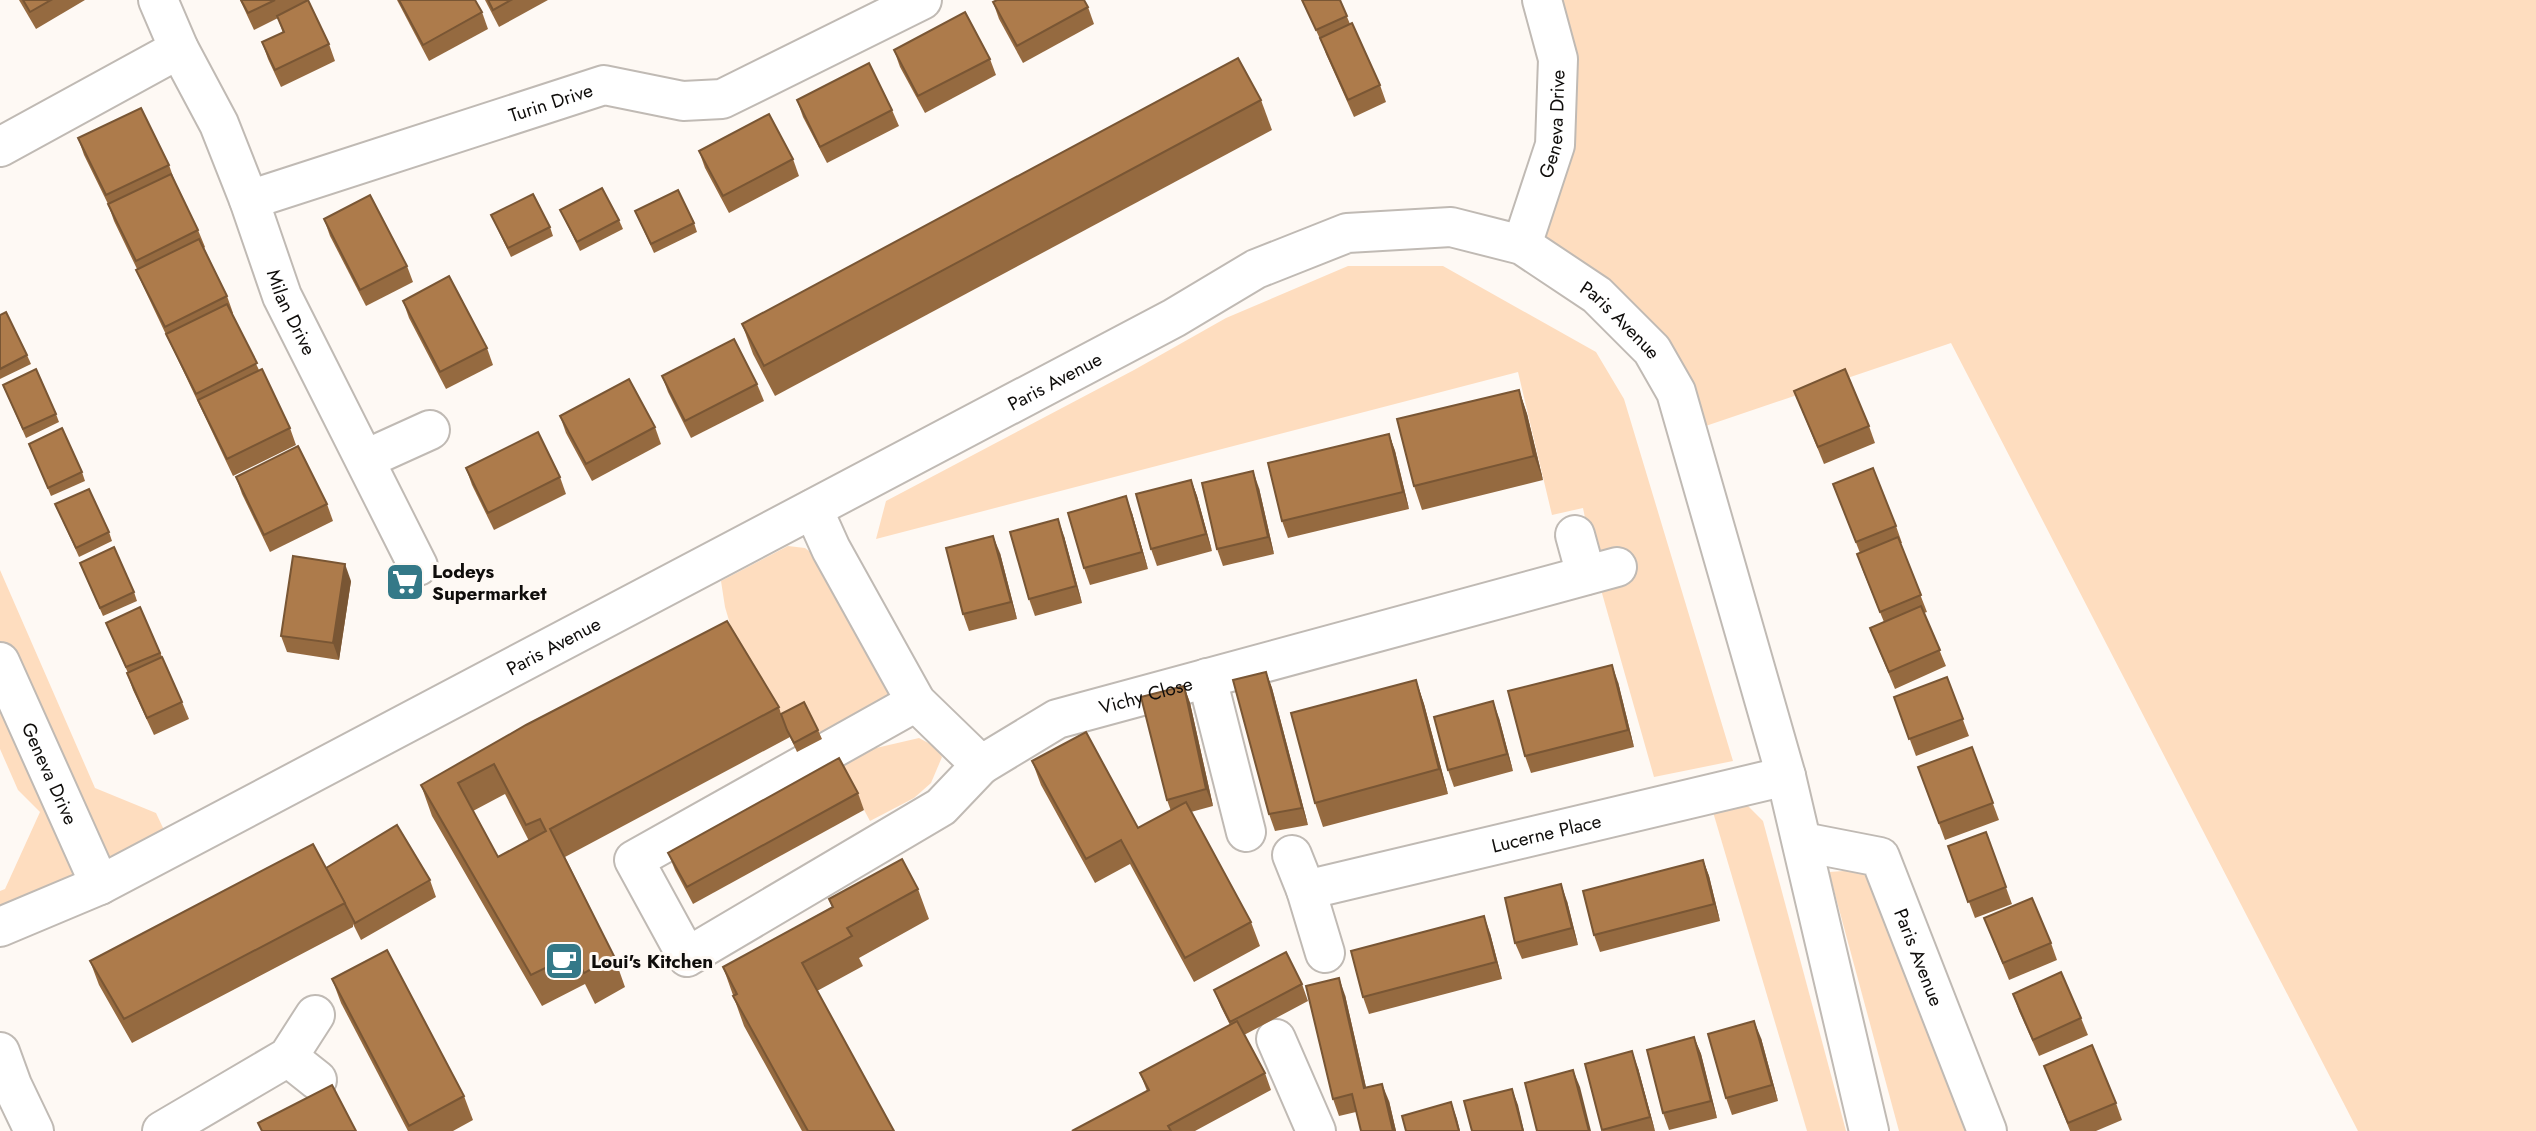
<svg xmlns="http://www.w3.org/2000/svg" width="2536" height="1131" font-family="Jost,sans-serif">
	<rect width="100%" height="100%" fill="#fef9f4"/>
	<g fill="#feddbf">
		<path d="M1542 0H2536V1131H2358L1951 343 1688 432 1676 392 1522 245 1555 145Z"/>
		<path d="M1348 266H1443L1596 352 1624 399 1733 761 1654 777 1596 572 1583 508 1552 515 1518 372 876 539 886 501 1134 370 1226 318Z"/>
		<path d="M788 546 805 548 817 557 894 694 822 739 782 723 738 651 725 607 721 581Z"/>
		<path d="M0 570 95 788 156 813 172 847 0 927V891L5 889 40 812 18 790 0 749Z"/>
		<path d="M919 738 934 746 942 757 931 783 914 798 870 821 841 767 876 748Z"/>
		<path d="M1747 805 1763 821 1846 1131H1807L1713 812Z"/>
		<path d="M1858 870 1870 873 1967 1131H1899L1829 872Z"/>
	</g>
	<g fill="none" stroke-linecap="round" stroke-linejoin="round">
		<defs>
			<g id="minor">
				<path id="s1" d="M158 0 179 49 219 124 249 200 282 296 418 566"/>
				<path d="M0 147 179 49"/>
				<path id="s2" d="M249 200 604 85 683 101 722 99 922 0"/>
				<path id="s3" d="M1522 245 1555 145 1558 59 1542 0"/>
				<path d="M366 459 430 430"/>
				<path id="s4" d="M813 509 831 549 916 702 981 765 1057 719 1617 567"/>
				<path d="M1575 535 1586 575"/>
				<path id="s5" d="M0 662 100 885"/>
				<path d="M1207 678 1246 832"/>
				<path d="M916 702 634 860 687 957 941 807 981 765"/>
				<path id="s6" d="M1803 842 1880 857 1987 1131"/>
				<path d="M1292 855 1306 890 1325 953"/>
				<path id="s7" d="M1306 890 1786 776"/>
				<path id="s8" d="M0 927 100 885 1174 318 1256 269 1347 233 1451 227 1522 245 1597 295 1652 350 1676 392 1786 776 1869 1131"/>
				<path d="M1276 1039 1316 1131"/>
				<path d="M0 1052 12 1085 34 1131"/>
				<path d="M288 1057 317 1080"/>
				<path d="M162 1131 288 1057 315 1015"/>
			</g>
		</defs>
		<use href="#minor" stroke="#c0bab4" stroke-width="42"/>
		<use href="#minor" stroke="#fff" stroke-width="38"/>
	</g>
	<g fill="#956a40" fill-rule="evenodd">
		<path d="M19 0H85L36 29Z"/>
		<path d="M240 0H306L329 44 335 61 281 87 268 59 262 42 283 33 278 18 254 30Z"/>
		<path d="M397 0H475L482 12 488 29 429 61Z"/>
		<path d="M485 0H548L499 27Z"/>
		<path d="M1302 0H1340L1350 24 1380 85 1386 102 1354 117 1326 54 1321 39H1320Z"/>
		<path d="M993 2 1088 7 1094 24 1023 63 999 19Z"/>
		<path d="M894 50 990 59 996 75 925 113 900 67Z"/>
		<path d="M797 100 892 110 899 126 827 163 803 117Z"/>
		<path d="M1261 100 1272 130 775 396 753 354 742 324Z"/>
		<path d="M78 138 169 165 175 182 198 230 205 247 204 248 227 296 233 313 232 314 259 370 290 428 296 445 233 476 143 286 136 270 137 269 114 221 108 204 84 155Z"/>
		<path d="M699 151 793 159 799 176 729 213 705 168Z"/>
		<path d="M560 210 619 220 623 229 580 251Z"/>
		<path d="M635 211 694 223 697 232 654 253Z"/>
		<path d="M491 215 550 227 553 236 511 257Z"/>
		<path d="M324 219 407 266 413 282 366 306 330 236Z"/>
		<path d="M403 301 487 348 493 365 446 389 409 318Z"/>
		<path d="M0 315 27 355 31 364 0 379Z"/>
		<path d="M662 376 757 384 764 401 691 438 668 392Z"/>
		<path d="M3 385 56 414 59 422 26 438Z"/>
		<path d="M1519 390 1527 414 1543 480 1422 510 1414 486Z"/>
		<path d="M1794 391 1869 426 1875 443 1824 464Z"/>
		<path d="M560 416 655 427 661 444 592 481 566 433Z"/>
		<path d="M1389 434 1395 451 1409 509 1288 538 1282 521Z"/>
		<path d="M29 444 82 472 85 481 51 496Z"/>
		<path d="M466 468 560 477 566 494 494 530 472 485Z"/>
		<path d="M236 477 327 504 333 521 270 552 242 494Z"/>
		<path d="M1191 480 1197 496 1212 551 1157 566 1151 549Z"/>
		<path d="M1833 484 1896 526 1902 543H1900L1927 612 1924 613 1946 666 1895 689 1870 628 1884 622 1863 571 1857 554 1860 553Z"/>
		<path d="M1259 488 1274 554 1223 566 1217 549Z"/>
		<path d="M55 504 109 532 112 541 79 557Z"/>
		<path d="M1132 513 1148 569 1090 585 1084 568Z"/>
		<path d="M1064 536 1082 603 1035 616 1029 599Z"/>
		<path d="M1000 553 1017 619 969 631 963 614Z"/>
		<path d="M80 563 134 592 137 601 103 616Z"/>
		<path d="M351 581 339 660 287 652 281 636Z"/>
		<path d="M140 607 182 702 189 719 154 735 133 690 127 673H128L106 623Z"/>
		<path d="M1266 672 1272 688 1308 825 1275 831 1269 814Z"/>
		<path d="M1947 677 1969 736 1916 756 1894 697Z"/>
		<path d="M1416 680 1424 704 1448 794 1323 827 1315 803Z"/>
		<path d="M1618 682 1634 747 1531 773 1525 756Z"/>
		<path d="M1184 686 1190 703 1213 806 1191 812 1251 922 1260 946 1194 982 1130 864 1095 883 1041 785 1032 761 1138 828 1171 811 1167 800Z"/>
		<path d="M779 707 781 714 818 730 822 739 797 752 790 737 565 857 614 956 625 987 595 1004 585 984 542 1006 432 816 421 785 526 725ZM505 794 529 841 498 857 473 811Z"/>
		<path d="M1499 718 1513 771 1454 787 1448 770Z"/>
		<path d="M1972 747 1999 820 1945 840 1918 767Z"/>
		<path d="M858 793 864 810 693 904 675 870 668 853Z"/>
		<path d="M1986 832 2012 904 1975 918 1948 846Z"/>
		<path d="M1703 860 1709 876 1720 921 1600 952 1594 935Z"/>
		<path d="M326 868 430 880 436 897 361 940 353 924V927L132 1043 99 985 90 961Z"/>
		<path d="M918 889 929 919 859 958 863 966 817 991 894 1131H802L744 1026 723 967 832 907 829 899Z"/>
		<path d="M1567 901 1578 945 1522 959 1515 943Z"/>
		<path d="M1984 918 2051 943 2057 960 2009 980Z"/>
		<path d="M1490 933 1502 979 1369 1014 1363 997Z"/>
		<path d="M332 979 464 1096 473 1120 453 1131H408L341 1003Z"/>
		<path d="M1302 984 1308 1001 1244 1035 1265 1073 1271 1090 1195 1131H1072L1147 1091 1140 1073 1230 1025 1221 1007 1214 990Z"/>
		<path d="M2013 994 2081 1018 2088 1035 2039 1056 2019 1011Z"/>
		<path d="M1345 995 1366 1087 1389 1101 1396 1131H1361L1356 1112 1339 1116 1333 1099Z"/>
		<path d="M1694 1037 1701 1054 1717 1118 1669 1130 1663 1113Z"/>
		<path d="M1761 1038 1778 1101 1732 1115 1726 1098Z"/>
		<path d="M1585 1064 1638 1068 1655 1131H1603Z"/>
		<path d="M2044 1066 2116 1103 2122 1120 2096 1131H2070Z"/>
	</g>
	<g fill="#795634">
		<path d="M1519 390 1527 414 1543 480 1534 456Z"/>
		<path d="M1389 434 1395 451 1409 509 1403 492Z"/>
		<path d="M1253 471 1259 488 1274 554 1268 537Z"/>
		<path d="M1191 480 1197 496 1212 551 1206 534Z"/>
		<path d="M1126 496 1132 513 1148 569 1142 552Z"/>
		<path d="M1058 519 1064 536 1082 603 1076 586Z"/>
		<path d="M993 536 1000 553 1017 619 1011 602Z"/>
		<path d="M345 564 351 581 339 660 333 643Z"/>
		<path d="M1612 665 1618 682 1634 747 1628 730Z"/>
		<path d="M1266 672 1272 688 1308 825 1302 808Z"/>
		<path d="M1416 680 1424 704 1448 794 1439 769Z"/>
		<path d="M1184 686 1190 703 1213 806 1206 789Z"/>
		<path d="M1493 701 1499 718 1513 771 1507 754Z"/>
		<path d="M1703 860 1709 876 1720 921 1714 904Z"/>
		<path d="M1561 884 1567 901 1578 945 1572 928Z"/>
		<path d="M1484 916 1490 933 1502 979 1496 962Z"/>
		<path d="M1339 978 1345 995 1370 1105 1364 1088Z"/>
		<path d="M1754 1021 1761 1038 1778 1101 1772 1085Z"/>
		<path d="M1694 1037 1701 1054 1717 1118 1711 1101Z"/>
		<path d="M1632 1051 1638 1068 1655 1131 1650 1117Z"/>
		<path d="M1573 1070 1580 1087 1591 1131H1589Z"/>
		<path d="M1382 1084 1389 1101 1396 1131H1393Z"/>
		<path d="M1512 1089 1518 1105 1524 1131H1523Z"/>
		<path d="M1451 1102 1457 1119 1460 1131H1459Z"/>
	</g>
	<g fill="#ad7b4b" stroke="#795634" stroke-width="2" fill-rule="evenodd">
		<path d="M23 0H51L30 12Z"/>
		<path d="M241 0H275L248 13Z"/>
		<path d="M308 0 329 44 275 70 262 42 284 32 277 16Z"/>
		<path d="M399 0H475L482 12 423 45Z"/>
		<path d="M488 0H511L493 10Z"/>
		<path d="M997 0H1084L1088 7 1017 46 993 2Z"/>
		<path d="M1302 0H1340L1347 16 1316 30Z"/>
		<path d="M965 12 990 59 918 96 894 50Z"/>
		<path d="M1352 23 1380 85 1348 100 1320 38Z"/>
		<path d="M1238 58 1261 100 764 366 742 324Z"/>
		<path d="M869 63 892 110 820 147 797 100Z"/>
		<path d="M141 108 169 165 106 195 78 138Z"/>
		<path d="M769 114 793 159 723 196 699 151Z"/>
		<path d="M171 174 198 230 136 261 108 204Z"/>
		<path d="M602 188 619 220 577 242 560 210Z"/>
		<path d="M678 190 694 223 651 244 635 211Z"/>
		<path d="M533 194 550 227 508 248 491 215Z"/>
		<path d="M370 195 407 266 360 290 324 219Z"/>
		<path d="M199 239 227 296 165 327 136 270Z"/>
		<path d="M449 276 487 348 440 372 403 301Z"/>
		<path d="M227 304 257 363 196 394 166 334Z"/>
		<path d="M6 312 27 355 0 369V315Z"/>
		<path d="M734 339 757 384 685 421 662 376Z"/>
		<path d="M36 369 56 414 23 429 3 385Z"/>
		<path d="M262 369 290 428 227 459 198 400Z"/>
		<path d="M1845 369 1869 426 1818 447 1794 391Z"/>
		<path d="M629 379 655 427 586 464 560 416Z"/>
		<path d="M1519 390 1534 456 1414 486 1397 419Z"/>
		<path d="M62 428 82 472 48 488 29 444Z"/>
		<path d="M538 432 560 477 488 513 466 468Z"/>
		<path d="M1389 434 1403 492 1282 521 1268 463Z"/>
		<path d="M298 446 327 504 264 535 236 477Z"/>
		<path d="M1873 468 1896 526 1856 542 1833 484Z"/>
		<path d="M1253 471 1268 537 1217 549 1202 483Z"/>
		<path d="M1191 480 1206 534 1151 549 1136 494Z"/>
		<path d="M89 489 109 532 76 548 55 504Z"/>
		<path d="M1126 496 1142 552 1084 568 1068 513Z"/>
		<path d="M1058 519 1076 586 1029 599 1010 532Z"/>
		<path d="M993 536 1011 602 963 614 946 548Z"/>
		<path d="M1898 537 1921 595 1880 612 1857 554Z"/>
		<path d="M114 547 134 592 100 608 80 563Z"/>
		<path d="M293 556 345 564 333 643 281 636Z"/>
		<path d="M1921 606 1940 650 1889 672 1870 628Z"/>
		<path d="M140 607 160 653 126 667 106 623Z"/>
		<path d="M727 621 779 707 550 829 614 956 584 973 574 954 531 975 421 785 526 725ZM494 764 526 825 540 819 546 831 498 857 458 783Z"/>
		<path d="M162 657 182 702 147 718 127 673Z"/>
		<path d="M1612 665 1628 730 1525 756 1508 691Z"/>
		<path d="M1266 672 1302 808 1269 814 1233 680Z"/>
		<path d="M1947 677 1963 719 1909 739 1894 697Z"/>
		<path d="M1416 680 1439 769 1315 803 1291 713Z"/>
		<path d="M1184 686 1206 789 1167 800 1141 697Z"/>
		<path d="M1493 701 1507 754 1448 770 1434 717Z"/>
		<path d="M804 702 818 730 794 743 787 730 781 714Z"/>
		<path d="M1086 732 1138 828 1186 802 1251 922 1185 958 1121 840 1086 859 1032 761Z"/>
		<path d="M1972 747 1993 803 1939 823 1918 767Z"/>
		<path d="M839 758 858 793 687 887 668 853Z"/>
		<path d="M397 825 430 880 355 923 326 868Z"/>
		<path d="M1986 832 2006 887 1968 902 1948 846Z"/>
		<path d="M313 844 345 903 124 1019 90 961Z"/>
		<path d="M902 859 918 889 847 928 852 936 802 963 894 1131H808L733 996 737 994 723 967 833 907 829 899Z"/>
		<path d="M1703 860 1714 904 1594 935 1583 891Z"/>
		<path d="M1561 884 1572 928 1515 943 1505 898Z"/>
		<path d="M2032 898 2051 943 2003 963 1984 918Z"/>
		<path d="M1484 916 1496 962 1363 997 1351 951Z"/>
		<path d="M387 950 464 1096 409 1126 332 979Z"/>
		<path d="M1286 952 1302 984 1230 1022 1214 990Z"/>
		<path d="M2061 972 2081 1018 2033 1040 2013 994Z"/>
		<path d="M1339 978 1364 1088 1382 1084 1393 1131H1361L1352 1094 1333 1099 1306 986Z"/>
		<path d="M1237 1021 1265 1073 1168 1126 1171 1131H1072L1149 1090 1140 1073Z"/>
		<path d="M1754 1021 1772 1085 1726 1098 1708 1034Z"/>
		<path d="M1694 1037 1711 1101 1663 1113 1647 1050Z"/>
		<path d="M2092 1045 2116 1103 2068 1123 2044 1066Z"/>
		<path d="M1632 1051 1650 1117 1602 1130 1585 1064Z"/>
		<path d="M1573 1070 1589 1131H1537L1525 1083Z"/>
		<path d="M332 1085 356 1131H262L258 1123Z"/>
		<path d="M1512 1089 1523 1131H1472L1464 1101Z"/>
		<path d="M1451 1102 1459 1131H1406L1402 1116Z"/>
	</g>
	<defs>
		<symbol id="supermarket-square" viewBox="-11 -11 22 22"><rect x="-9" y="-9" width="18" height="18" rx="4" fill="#347988" stroke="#fef9f4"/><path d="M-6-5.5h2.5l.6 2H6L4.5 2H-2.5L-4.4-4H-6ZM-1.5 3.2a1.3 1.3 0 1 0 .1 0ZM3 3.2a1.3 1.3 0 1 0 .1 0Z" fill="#fff"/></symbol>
		<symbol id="cafe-square" viewBox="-11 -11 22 22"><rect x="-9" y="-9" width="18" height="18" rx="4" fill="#347988" stroke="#fef9f4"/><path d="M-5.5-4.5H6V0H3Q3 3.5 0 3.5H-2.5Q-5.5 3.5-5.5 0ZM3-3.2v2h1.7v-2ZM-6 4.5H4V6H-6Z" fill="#fff"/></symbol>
	</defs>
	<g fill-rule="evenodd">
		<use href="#supermarket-square" x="383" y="560" width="44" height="44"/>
		<use href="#cafe-square" x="542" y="939" width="44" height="44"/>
	</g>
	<g text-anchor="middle" stroke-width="6" stroke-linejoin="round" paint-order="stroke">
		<g font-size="19" fill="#0f0d0b" stroke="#fef9f4">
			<text dy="7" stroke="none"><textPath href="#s2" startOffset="317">Turin Drive</textPath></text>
			<text dy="7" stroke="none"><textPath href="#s3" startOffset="126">Geneva Drive</textPath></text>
			<text dy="7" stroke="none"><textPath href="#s1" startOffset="340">Milan Drive</textPath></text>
			<text dy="7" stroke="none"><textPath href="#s8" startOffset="1818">Paris Avenue</textPath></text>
			<text dy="7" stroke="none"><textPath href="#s8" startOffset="1188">Paris Avenue</textPath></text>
			<text dy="7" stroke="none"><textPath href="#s8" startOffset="621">Paris Avenue</textPath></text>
			<text dy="7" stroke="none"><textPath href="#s4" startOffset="490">Vichy Close</textPath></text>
			<text dy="7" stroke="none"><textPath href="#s5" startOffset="122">Geneva Drive</textPath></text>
			<text dy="7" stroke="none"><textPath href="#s7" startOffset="247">Lucerne Place</textPath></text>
			<text dy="7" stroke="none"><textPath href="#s6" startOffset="186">Paris Avenue</textPath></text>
		</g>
		<g font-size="19" font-weight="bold" fill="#0f0d0b" stroke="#fef9f4" text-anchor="start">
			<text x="432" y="578">Lodeys<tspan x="432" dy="22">Supermarket</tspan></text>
			<text x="591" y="968">Loui's Kitchen</text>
		</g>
	</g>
</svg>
